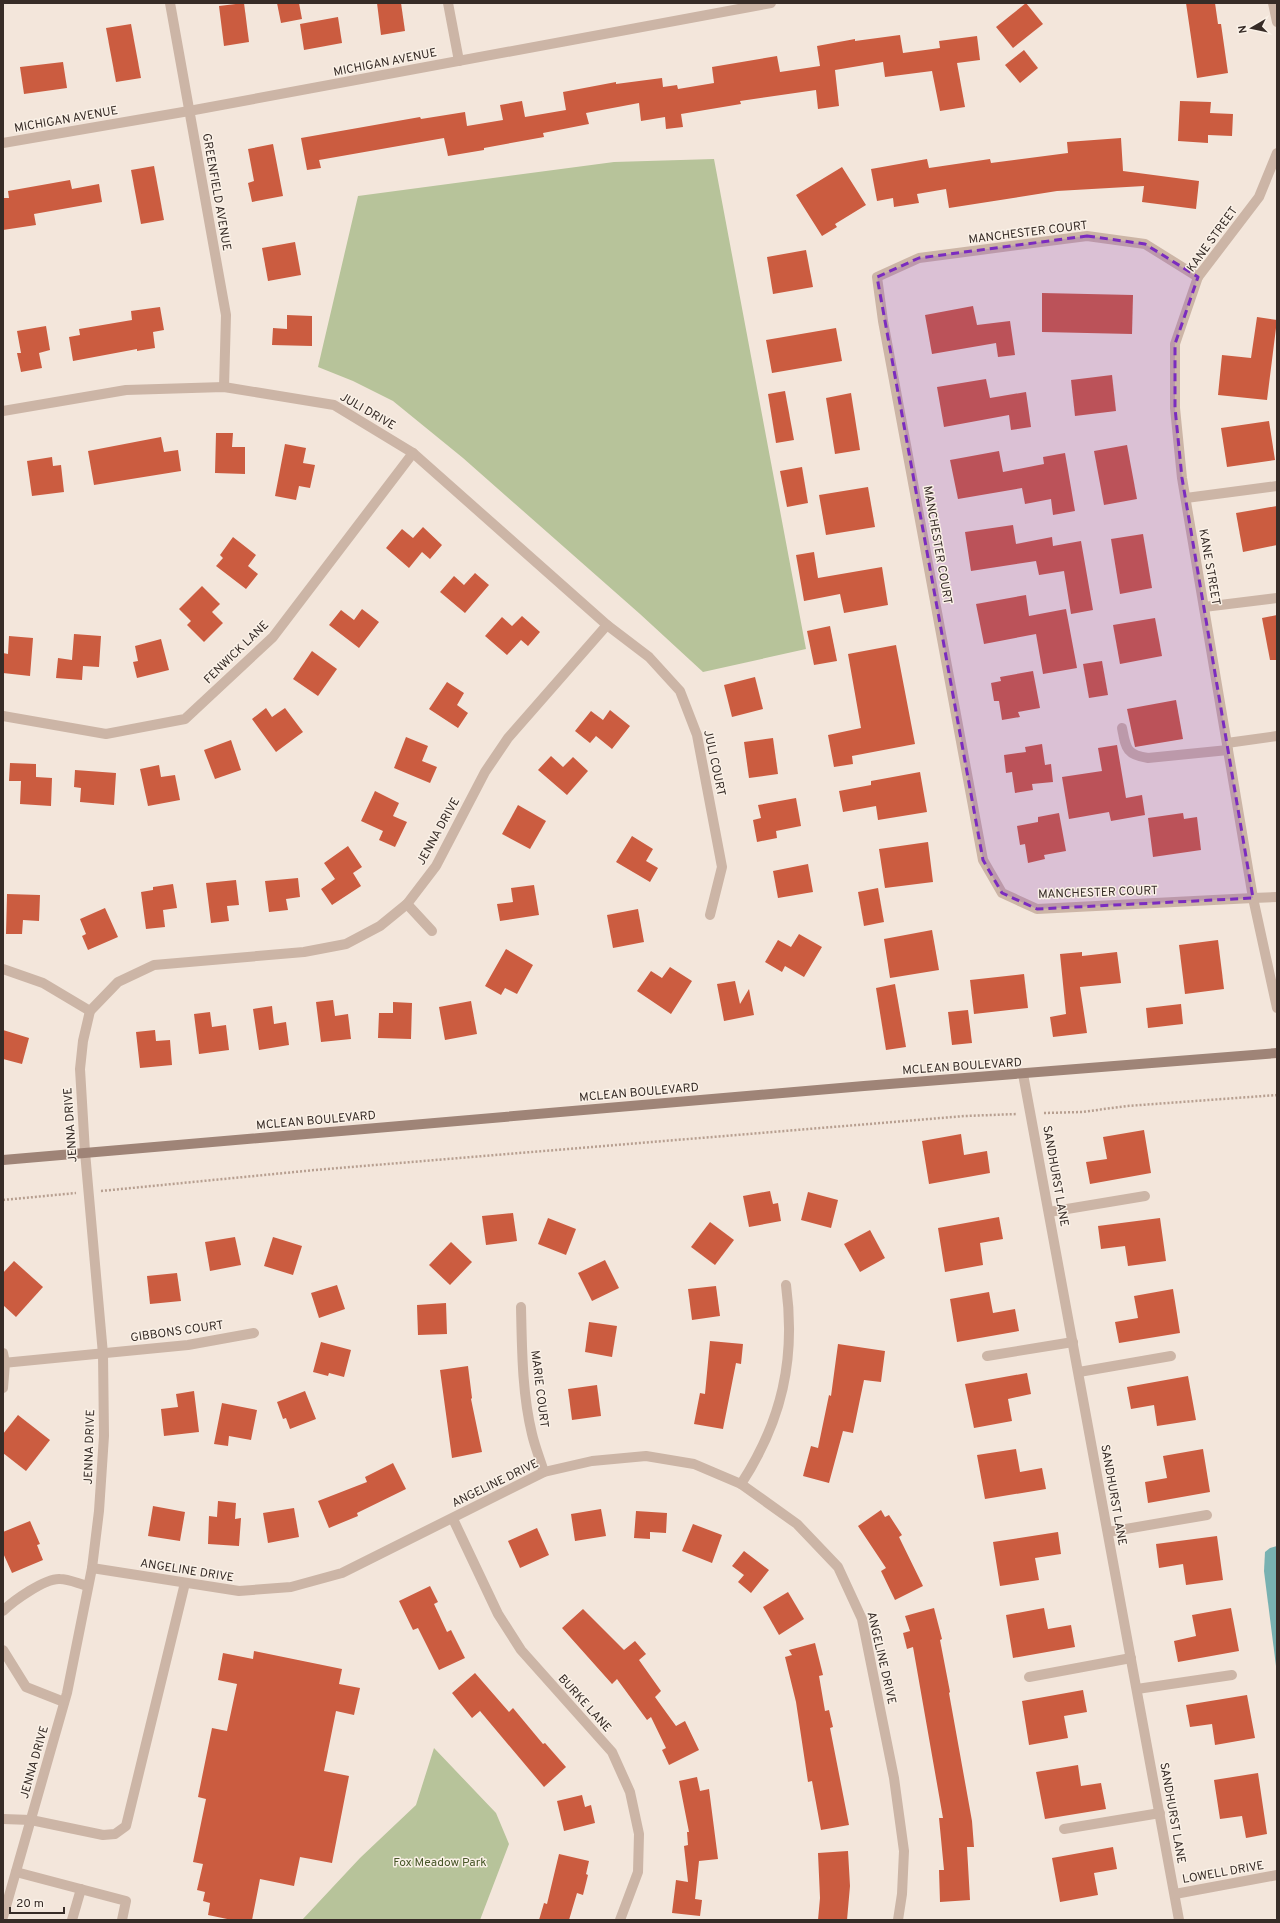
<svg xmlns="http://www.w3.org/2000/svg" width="1280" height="1923" font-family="Overpass,sans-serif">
	<rect width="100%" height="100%" fill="#f3e6db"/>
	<g fill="#b7c39a">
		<path d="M714 159 806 649 703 672 640 614 463 458 393 401 353 381 318 367 358 196 614 162Z"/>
		<path d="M434 1748 496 1813 509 1844 480 1920H302L360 1858 416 1805Z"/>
	</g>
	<path fill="#78b1b1" d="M1277 1546V1674L1264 1571 1265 1552 1270 1548Z"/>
	<g fill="#cb5c40">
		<path d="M244 3 249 42 224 46 219 6Z"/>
		<path d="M277 3H299L302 19 281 23Z"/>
		<path d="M377 3H401L405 31 381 35Z"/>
		<path d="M1026 3 1043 24 1013 48 996 27Z"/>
		<path d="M1186 3H1215L1218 24H1221L1228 73 1197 78Z"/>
		<path d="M338 17 342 43 304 50 300 24Z"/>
		<path d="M131 24 141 78 116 82 106 28Z"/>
		<path d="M900 35 903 53 940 48 939 41 977 36 980 60 957 63 965 107 940 111 932 71 885 77 883 62 835 70 839 106 818 109 816 90 740 101 741 104 681 114 683 127 666 129 665 117 641 121 639 103 586 113 589 124 543 133 544 137 484 148V150L448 156 444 138 319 160 321 168 307 170 301 138 420 117 421 119 465 112 467 126 503 120 500 105 522 101 525 117 566 110 563 92 616 82V84L662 78 663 87 677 85 678 89 714 83 712 67 777 56 780 72 820 66 817 46 855 39V41Z"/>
		<path d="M1024 50 1038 68 1020 83 1005 65Z"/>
		<path d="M63 62 67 88 24 94 20 67Z"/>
		<path d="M1180 101 1211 102 1210 113 1233 114 1232 136 1208 135V143L1178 141Z"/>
		<path d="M1121 138 1123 171 1199 181 1196 209 1142 202 1144 186 1057 191 949 208 946 189 917 194 919 203 894 207 893 198 877 201 871 169 927 159 929 168 990 159 991 163 1068 153 1067 142Z"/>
		<path d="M273 144 283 196 252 202 248 183 254 181 248 149Z"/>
		<path d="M154 166 164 220 141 224 131 170Z"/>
		<path d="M842 167 866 205 835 224 837 227 822 236 796 195Z"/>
		<path d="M70 180 72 189 99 184 102 202 34 214 36 225 3 230V198H9L8 191Z"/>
		<path d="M295 242 301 275 268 281 262 248Z"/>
		<path d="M806 250 813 287 773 294 767 257Z"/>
		<path d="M1042 293 1133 295 1132 334 1042 332Z"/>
		<path d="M973 306 977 325 1010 321 1015 355 998 357 996 343 932 354 925 315Z"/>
		<path d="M160 307 164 330 153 332 155 348 137 351V349L73 361 69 337 80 335 79 329 132 320 131 311Z"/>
		<path d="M287 315 312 316V346L272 345 273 328 287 329Z"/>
		<path d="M1257 317 1277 320 1267 400 1218 395 1222 355 1251 358Z"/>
		<path d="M46 326 50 350 39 353 42 368 21 372 17 353H21L17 331Z"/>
		<path d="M836 328 842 361 772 373 766 340Z"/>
		<path d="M1112 375 1116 411 1075 416 1071 380Z"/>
		<path d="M986 379 990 398 1026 392 1031 427 1011 430 1009 415 944 427 937 387Z"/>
		<path d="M785 391 794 440 776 443 768 394Z"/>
		<path d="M851 393 860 450 835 454 826 398Z"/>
		<path d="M1269 421 1275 460 1227 467 1221 428Z"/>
		<path d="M216 433H233L232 447H245V474L215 473Z"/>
		<path d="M161 437 164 452 178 450 181 471 94 485 88 451Z"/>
		<path d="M285 444 306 448 303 463 315 465 310 488 299 486 296 500 275 496Z"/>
		<path d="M1127 445 1137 499 1104 505 1094 451Z"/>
		<path d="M999 451 1003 472 1044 464 1043 457 1065 453 1075 511 1053 515 1051 499 1025 504 1022 488 958 499 950 460Z"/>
		<path d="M52 457 53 466 61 465 64 492 32 496 27 461Z"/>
		<path d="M802 467 808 503 787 507 780 471Z"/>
		<path d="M868 487 875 527 826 535 819 495Z"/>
		<path d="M1277 506V545L1243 552 1236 513Z"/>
		<path d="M1013 525 1016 544 1052 537 1053 546 1081 541 1093 610 1071 614 1064 571 1039 575 1036 561 971 571 965 532Z"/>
		<path d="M423 527 442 545 430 559 422 552 409 568 386 548 402 529 413 538Z"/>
		<path d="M1143 534 1152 588 1120 594 1111 539Z"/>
		<path d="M233 537 256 555 248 566 258 574 246 589 216 566 223 558 220 555Z"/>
		<path d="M814 552 818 578 882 567 888 605 844 613 840 594 804 601 796 555Z"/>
		<path d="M475 573 489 585 465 613 440 592 454 576 464 585Z"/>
		<path d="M202 586 220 604 212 612 223 623 204 642 187 625 191 621 179 609Z"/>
		<path d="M1026 595 1029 616 1066 609 1077 668 1043 674 1036 634 984 644 976 604Z"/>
		<path d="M362 609 379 622 359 648 329 625 341 610 354 620Z"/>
		<path d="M1277 615V660H1270L1262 618Z"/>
		<path d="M522 616 540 632 528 646 521 640 507 655 485 636 502 617 512 626Z"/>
		<path d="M1155 618 1162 656 1120 664 1113 625Z"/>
		<path d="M830 626 837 661 814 665 807 631Z"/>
		<path d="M74 634 101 636 99 667 83 666 82 680 56 678 58 658 72 660Z"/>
		<path d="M9 636 33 638 30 676 3 673V653L8 654Z"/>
		<path d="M161 639 169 670 137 678 133 662 138 661 135 646Z"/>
		<path d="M896 645 915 744 852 756 853 764 834 767 828 735 861 728 848 654Z"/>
		<path d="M312 651 337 669 318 696 293 679Z"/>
		<path d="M1102 661 1108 695 1089 698 1083 664Z"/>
		<path d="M1033 671 1040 708 1018 712 1020 717 1002 720 999 701H994L991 683 1001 681 1000 677Z"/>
		<path d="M755 677 763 709 732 717 724 685Z"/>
		<path d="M447 682 464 693 457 705 468 713 458 728 429 709Z"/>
		<path d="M1176 700 1183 739 1135 747 1127 709Z"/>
		<path d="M266 708 272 717 285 708 303 732 276 752 252 719Z"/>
		<path d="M610 710 630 726 612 749 596 736 590 743 575 731 591 711 603 720Z"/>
		<path d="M406 737 428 746 422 761 437 767 430 783 394 768Z"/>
		<path d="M773 738 778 774 749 778 744 742Z"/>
		<path d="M231 740 241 770 215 779 204 750Z"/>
		<path d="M1042 744 1045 765 1051 764 1053 782 1032 784 1033 790 1015 793 1012 772 1006 773 1004 755 1026 752 1025 747Z"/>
		<path d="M1117 745 1126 798 1142 795 1145 815 1111 821 1109 812 1069 819 1062 777 1102 771 1098 748Z"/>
		<path d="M551 756 563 767 573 757 588 771 567 795 538 770Z"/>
		<path d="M10 763 36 764V777L52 778 51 806 20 804 21 781H9Z"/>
		<path d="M159 765 161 777 175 775 180 800 148 806 140 769Z"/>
		<path d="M75 770 116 773 114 805 80 802 81 788 74 787Z"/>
		<path d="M920 772 927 812 878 820 876 806 843 812 839 791 871 785V781Z"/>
		<path d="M375 791 399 803 393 816 407 822 395 847 379 840 383 831 361 821Z"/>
		<path d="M796 798 801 826 776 831 777 838 757 842 753 820 761 818 758 805Z"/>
		<path d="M518 805 546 821 530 849 502 834Z"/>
		<path d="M1059 813 1066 851 1044 855 1045 859 1028 863 1025 844 1020 845 1017 826 1038 822V817Z"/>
		<path d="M1183 813 1184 819 1197 817 1201 850 1153 857 1148 818Z"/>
		<path d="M632 836 653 849 646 861 658 868 650 882 616 862Z"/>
		<path d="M928 842 933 882 885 888 879 849Z"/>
		<path d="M348 846 362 867 353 873 361 886 332 905 321 889 335 879 324 863Z"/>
		<path d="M808 864 813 892 778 898 773 871Z"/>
		<path d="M298 878 300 897 286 899 288 910 269 912 265 881Z"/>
		<path d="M236 880 239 905 227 906 229 921 211 923 206 883Z"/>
		<path d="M173 884 177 908 163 910 165 927 146 929 141 892 153 890V887Z"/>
		<path d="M534 885 539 915 500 921 497 904 513 902 511 888Z"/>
		<path d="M878 888 884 922 864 926 858 892Z"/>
		<path d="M7 894 40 895 39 921 23 920 22 934H6Z"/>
		<path d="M105 908 118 937 88 950 82 936 86 934 80 919Z"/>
		<path d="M638 909 644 942 613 948 607 915Z"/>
		<path d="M932 930 939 970 890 978 884 939Z"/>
		<path d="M799 934 822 947 804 977 785 966 782 972 765 962 778 940 791 947Z"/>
		<path d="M1218 940 1224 989 1185 994 1179 945Z"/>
		<path d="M506 949 533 965 517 994 505 988 501 995 485 986Z"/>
		<path d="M1082 952V956L1117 952 1121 983 1080 987 1087 1033 1053 1037 1050 1017 1066 1014 1060 954Z"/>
		<path d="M670 967 692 981 671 1014 637 991 651 971 662 978Z"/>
		<path d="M1024 974 1028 1008 974 1014 970 980Z"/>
		<path d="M735 981 740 1004 749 989 754 1015 724 1021 717 984Z"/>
		<path d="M895 984 906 1047 886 1050 876 988Z"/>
		<path d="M333 1000 335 1016 348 1014 351 1039 321 1042 316 1002Z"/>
		<path d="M471 1001 477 1034 445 1040 439 1007Z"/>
		<path d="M393 1002 412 1003 411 1039 378 1038 379 1013H393Z"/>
		<path d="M1181 1004 1183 1024 1148 1028 1146 1008Z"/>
		<path d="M272 1006 274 1024 286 1022 289 1045 259 1050 253 1009Z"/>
		<path d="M968 1010 972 1043 952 1045 948 1012Z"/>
		<path d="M210 1012 212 1027 226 1025 229 1050 199 1054 194 1014Z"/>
		<path d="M3 1030 29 1038 22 1064 3 1059Z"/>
		<path d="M155 1030 156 1041 170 1040 172 1065 140 1068 136 1032Z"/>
		<path d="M1144 1130 1151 1173 1090 1184 1086 1162 1107 1159 1103 1137Z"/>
		<path d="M961 1134 964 1155 987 1151 990 1173 929 1184 922 1141Z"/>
		<path d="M770 1191 773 1204 778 1203 781 1221 749 1227 743 1196Z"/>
		<path d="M808 1192 838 1200 831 1228 801 1220Z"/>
		<path d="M513 1213 517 1241 486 1245 482 1216Z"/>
		<path d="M999 1217 1003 1239 980 1243 983 1265 945 1272 938 1228Z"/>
		<path d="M548 1218 576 1229 566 1255 538 1244Z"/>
		<path d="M1160 1218 1166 1261 1128 1266 1125 1246 1101 1249 1098 1226Z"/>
		<path d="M710 1222 734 1240 715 1265 691 1247Z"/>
		<path d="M870 1230 885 1258 860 1272 844 1244Z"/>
		<path d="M235 1237 241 1265 210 1271 205 1242Z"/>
		<path d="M273 1237 302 1246 293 1275 264 1266Z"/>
		<path d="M451 1242 472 1262 450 1285 429 1265Z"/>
		<path d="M605 1260 619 1288 592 1301 578 1273Z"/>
		<path d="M14 1261 43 1287 16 1317 3 1305V1273Z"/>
		<path d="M177 1273 181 1301 150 1304 147 1276Z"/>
		<path d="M337 1285 345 1309 319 1318 311 1293Z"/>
		<path d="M716 1286 720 1316 692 1320 688 1289Z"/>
		<path d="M1173 1289 1180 1333 1119 1343 1115 1322 1138 1318 1134 1296Z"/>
		<path d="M989 1292 993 1313 1015 1309 1019 1331 957 1342 950 1299Z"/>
		<path d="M446 1303 447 1334 418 1335 417 1305Z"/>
		<path d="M589 1322 617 1326 612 1357 585 1352Z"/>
		<path d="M710 1341 743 1344 741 1364 736 1363 723 1429 694 1424 700 1393 705 1394Z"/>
		<path d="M321 1342 351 1350 344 1377 329 1373 328 1376 313 1372Z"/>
		<path d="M838 1344 885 1351 881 1382 864 1380 853 1433 843 1431 829 1483 803 1476 811 1446 818 1448 829 1395 831 1396Z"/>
		<path d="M468 1366 472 1398 471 1399 482 1452 452 1458 440 1370Z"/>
		<path d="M1027 1373 1031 1394 1008 1399 1012 1421 974 1428 965 1384Z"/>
		<path d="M1188 1376 1196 1420 1157 1426 1154 1405 1131 1409 1127 1387Z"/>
		<path d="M597 1385 601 1416 572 1420 568 1389Z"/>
		<path d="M194 1391 199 1432 164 1436 161 1409 178 1407 176 1394Z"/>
		<path d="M305 1391 316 1419 290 1429 286 1418 283 1419 277 1402Z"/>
		<path d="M222 1403 257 1410 251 1440 229 1436 228 1446 214 1444Z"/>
		<path d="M18 1415 50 1440 26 1471 3 1453V1434Z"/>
		<path d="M1016 1449 1020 1472 1042 1468 1046 1489 985 1499 977 1455Z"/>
		<path d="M1203 1449 1210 1492 1148 1503 1145 1482 1167 1478 1163 1456Z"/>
		<path d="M393 1463 406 1489 357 1513 358 1516 329 1528 318 1501 367 1482 365 1477Z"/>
		<path d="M218 1501 236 1503 235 1519 241 1518 239 1546 208 1544 209 1516 217 1517Z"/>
		<path d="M153 1506 185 1512 180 1541 148 1536Z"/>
		<path d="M294 1508 299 1537 268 1543 263 1513Z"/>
		<path d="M601 1509 606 1536 575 1541 571 1514Z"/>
		<path d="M881 1510 885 1517 889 1515 902 1535 899 1537 923 1586 895 1600 881 1571 886 1568 858 1526Z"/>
		<path d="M636 1511 667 1513 666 1533 650 1532V1539L634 1538Z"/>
		<path d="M30 1521 40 1544 37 1545 43 1560 12 1573 3 1553V1532Z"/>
		<path d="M693 1524 722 1535 712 1563 682 1551Z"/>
		<path d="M537 1528 549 1555 520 1568 508 1541Z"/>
		<path d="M1058 1532 1061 1554 1035 1558 1039 1580 1000 1586 993 1542Z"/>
		<path d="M1217 1536 1223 1580 1186 1585 1183 1564 1159 1568 1156 1544Z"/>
		<path d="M744 1551 769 1570 751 1593 738 1582 744 1575 732 1566Z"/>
		<path d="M430 1586 438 1602 434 1604 447 1632 451 1630 465 1658 439 1670 418 1628 413 1630 399 1601Z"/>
		<path d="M788 1592 804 1619 779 1635 763 1607Z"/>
		<path d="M934 1608 942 1639 940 1640 950 1692 949 1693 972 1821 974 1847H967L970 1900 940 1902 939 1870H944L939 1818H943L913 1647 907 1649 903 1633 910 1631 905 1616Z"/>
		<path d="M1044 1608 1048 1629 1071 1625 1075 1647 1013 1658 1006 1615Z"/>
		<path d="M1231 1608 1239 1651 1178 1662 1174 1641 1196 1636 1192 1615Z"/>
		<path d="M583 1609 624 1650 635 1641 646 1654 639 1660 661 1691 655 1697 676 1726 685 1721 699 1750 669 1765 662 1750 666 1748 651 1717 647 1720 617 1679 612 1684 562 1628Z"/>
		<path d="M815 1643 823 1675 819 1676 825 1711 829 1710 833 1727 830 1728 849 1825 821 1830 812 1781 808 1782 796 1702 785 1657 792 1655 789 1650Z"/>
		<path d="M254 1651 342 1669 339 1684 360 1688 354 1715 336 1711 324 1771 349 1776 332 1863 300 1857 294 1886 260 1879 252 1920H232L208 1915 210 1903 203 1901 205 1892 197 1890 203 1864 193 1862 206 1799 198 1797 212 1728 227 1731 237 1684 218 1680 223 1653 253 1659Z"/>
		<path d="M475 1673 509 1712 513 1708 543 1744 545 1743 566 1767 544 1787 480 1711 472 1718 452 1693Z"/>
		<path d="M1083 1690 1087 1712 1064 1716 1068 1738 1029 1745 1022 1701Z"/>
		<path d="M1247 1695 1255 1738 1215 1745 1212 1724 1190 1727 1186 1705Z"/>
		<path d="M1078 1765 1081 1786 1101 1783 1106 1809 1045 1819 1036 1772Z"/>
		<path d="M1258 1773 1267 1834 1246 1838 1242 1816 1220 1819 1214 1780Z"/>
		<path d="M697 1777 700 1791 709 1789 718 1859 699 1861 695 1899 702 1900 700 1916 672 1913 676 1880 688 1882 684 1846 688 1845 687 1832H689L679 1781Z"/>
		<path d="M582 1795 585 1807 591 1805 595 1823 564 1831 557 1801Z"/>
		<path d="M1113 1847 1117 1869 1094 1873 1098 1895 1060 1902 1052 1858Z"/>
		<path d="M848 1851 850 1886 847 1920H818L820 1898 818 1853Z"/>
		<path d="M559 1854 589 1861 586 1874 588 1875 583 1895 577 1893 569 1920H539L544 1903 547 1904Z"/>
	</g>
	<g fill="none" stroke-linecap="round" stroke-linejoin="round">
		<g stroke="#b79f90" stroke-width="2.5" stroke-dasharray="2 2" stroke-linecap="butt">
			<path d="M1044 1113 1082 1112 1127 1106 1277 1095"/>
			<path d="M101 1191 315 1170 965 1116 1017 1114"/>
			<path d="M3 1200 76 1193"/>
		</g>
		<g stroke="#ccb5a6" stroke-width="10">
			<path d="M1186 498 1277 486"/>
			<path d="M1122 728C1126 748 1126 755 1148 758L1228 750"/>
			<path d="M1253 898 1277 897"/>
			<path d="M1049 1212 1145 1196"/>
			<path d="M3 1353 5 1363 3 1388"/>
			<path d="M987 1356 1073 1342"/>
			<path d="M1079 1372 1171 1356"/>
			<path d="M1108 1532 1207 1515"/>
			<path d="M3 1611C13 1601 45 1578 60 1579 69 1579 79 1584 88 1586"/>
			<path d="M3 1650 26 1687 64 1702"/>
			<path d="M1029 1677 1131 1658"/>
			<path d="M1137 1689 1232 1675"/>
			<path d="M3 1819 31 1820 103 1835 115 1834 126 1826 185 1583"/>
			<path d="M1064 1829 1160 1813"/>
			<path d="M16 1872 126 1901 122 1920"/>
			<path d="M72 1920 81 1889"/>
		</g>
		<g stroke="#ccb5a6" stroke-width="10">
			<path d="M170 3 226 315 224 387"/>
			<path d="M448 3 459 61"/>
			<path d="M1273 3 1277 22"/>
			<path d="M3 143 189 111 771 3"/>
			<path d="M1277 153 1259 197 1198 277 1175 344V408L1182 478 1253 898 1277 1008"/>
			<path d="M1198 277 1145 244 1087 236 919 258 877 277 883 321 983 860 1002 893 1037 909 1253 898"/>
			<path d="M3 411 126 390 224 387 334 405 413 453 607 625 649 657 680 691 697 735 722 867 710 915"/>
			<path d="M1204 607 1277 598"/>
			<path d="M3 716 106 734 185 719 273 637 413 453"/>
			<path d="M1227 743 1277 736"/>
			<path d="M407 904 432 931"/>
			<path d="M3 969 43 983 90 1011"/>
			<path d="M1023 1074 1179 1920"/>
			<path d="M521 1307C522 1349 522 1393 532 1434 535 1447 540 1459 544 1472"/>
			<path d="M3 1363 188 1345 254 1333"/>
			<path d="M741 1484C782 1421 796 1359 786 1285"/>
			<path d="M453 1519 498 1614 521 1650 612 1752 630 1792 639 1834 638 1872 620 1920"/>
			<path d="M92 1568 239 1591 291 1587 342 1573 544 1472 592 1461 646 1456 694 1464 741 1484 797 1524 838 1567 862 1619 894 1778 904 1851 902 1894 898 1920"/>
			<path d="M1175 1894 1277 1875"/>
			<path d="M3 1917 67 1693 92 1568 99 1511 104 1436 103 1354 85 1152 80 1069 83 1041 90 1011 118 982 154 965 304 952 346 944 380 926 407 904 436 866 485 772 508 738 607 625"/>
		</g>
		<path stroke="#9f8477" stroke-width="10" d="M3 1160 864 1086 1277 1053"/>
	</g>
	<path fill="#7b2cbf" fill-opacity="0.2" stroke="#7b2cbf" stroke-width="3" stroke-dasharray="8 5" stroke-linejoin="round" d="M1087 236 1145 244 1198 277 1175 344V408L1182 478 1253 898 1037 909 1002 893 983 860 877 277 919 258Z"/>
	<g text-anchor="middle" stroke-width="3" stroke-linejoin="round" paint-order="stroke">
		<g font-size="12" fill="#372c27" stroke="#faf1e7">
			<text transform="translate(385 62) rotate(-11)" y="4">MICHIGAN AVENUE</text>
			<text transform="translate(66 119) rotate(-10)" y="4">MICHIGAN AVENUE</text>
			<text transform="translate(217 192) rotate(80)" y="4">GREENFIELD AVENUE</text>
			<text transform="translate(1028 232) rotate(-7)" y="4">MANCHESTER COURT</text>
			<text transform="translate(1212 239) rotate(-54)" y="4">KANE STREET</text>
			<text transform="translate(368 411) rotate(30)" y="4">JULI DRIVE</text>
			<text transform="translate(938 545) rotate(80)" y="4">MANCHESTER COURT</text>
			<text transform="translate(1210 567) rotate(80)" y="4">KANE STREET</text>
			<text transform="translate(236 652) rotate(-44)" y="4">FENWICK LANE</text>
			<text transform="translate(715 763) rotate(78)" y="4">JULI COURT</text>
			<text transform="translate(438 831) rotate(-61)" y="4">JENNA DRIVE</text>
			<text transform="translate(1098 892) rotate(-2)" y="4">MANCHESTER COURT</text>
			<text transform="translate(962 1066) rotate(-4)" y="4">MCLEAN BOULEVARD</text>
			<text transform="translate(639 1092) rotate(-5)" y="4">MCLEAN BOULEVARD</text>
			<text transform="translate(316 1120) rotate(-5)" y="4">MCLEAN BOULEVARD</text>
			<text transform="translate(70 1125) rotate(-94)" y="4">JENNA DRIVE</text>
			<text transform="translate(1056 1176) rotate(80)" y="4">SANDHURST LANE</text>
			<text transform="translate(177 1331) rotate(-8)" y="4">GIBBONS COURT</text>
			<text transform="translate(540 1389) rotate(83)" y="4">MARIE COURT</text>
			<text transform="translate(89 1447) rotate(-88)" y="4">JENNA DRIVE</text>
			<text transform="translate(495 1483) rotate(-26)" y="4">ANGELINE DRIVE</text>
			<text transform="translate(1114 1495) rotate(80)" y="4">SANDHURST LANE</text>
			<text transform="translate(187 1570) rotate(9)" y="4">ANGELINE DRIVE</text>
			<text transform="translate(882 1658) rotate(77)" y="4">ANGELINE DRIVE</text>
			<text transform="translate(585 1703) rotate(48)" y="4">BURKE LANE</text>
			<text transform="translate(34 1762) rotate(-74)" y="4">JENNA DRIVE</text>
			<text transform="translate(1173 1813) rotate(80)" y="4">SANDHURST LANE</text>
			<text transform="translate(1223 1872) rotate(-10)" y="4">LOWELL DRIVE</text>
		</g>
		<g font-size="12" fill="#48572a" stroke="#faf1e7">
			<text x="440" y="1866">Fox Meadow Park</text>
		</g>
	</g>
	<rect width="1280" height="1923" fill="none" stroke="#372c27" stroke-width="8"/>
	<g transform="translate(1252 28) rotate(261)" stroke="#faf1e7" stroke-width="3" paint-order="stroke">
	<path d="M0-3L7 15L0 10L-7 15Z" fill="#372c27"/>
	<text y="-6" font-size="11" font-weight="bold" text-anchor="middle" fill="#372c27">N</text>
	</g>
	<path d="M10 1907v6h54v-6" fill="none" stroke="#372c27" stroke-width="2"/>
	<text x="16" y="1907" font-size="12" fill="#372c27" stroke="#faf1e7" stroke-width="3" paint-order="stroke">20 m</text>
</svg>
